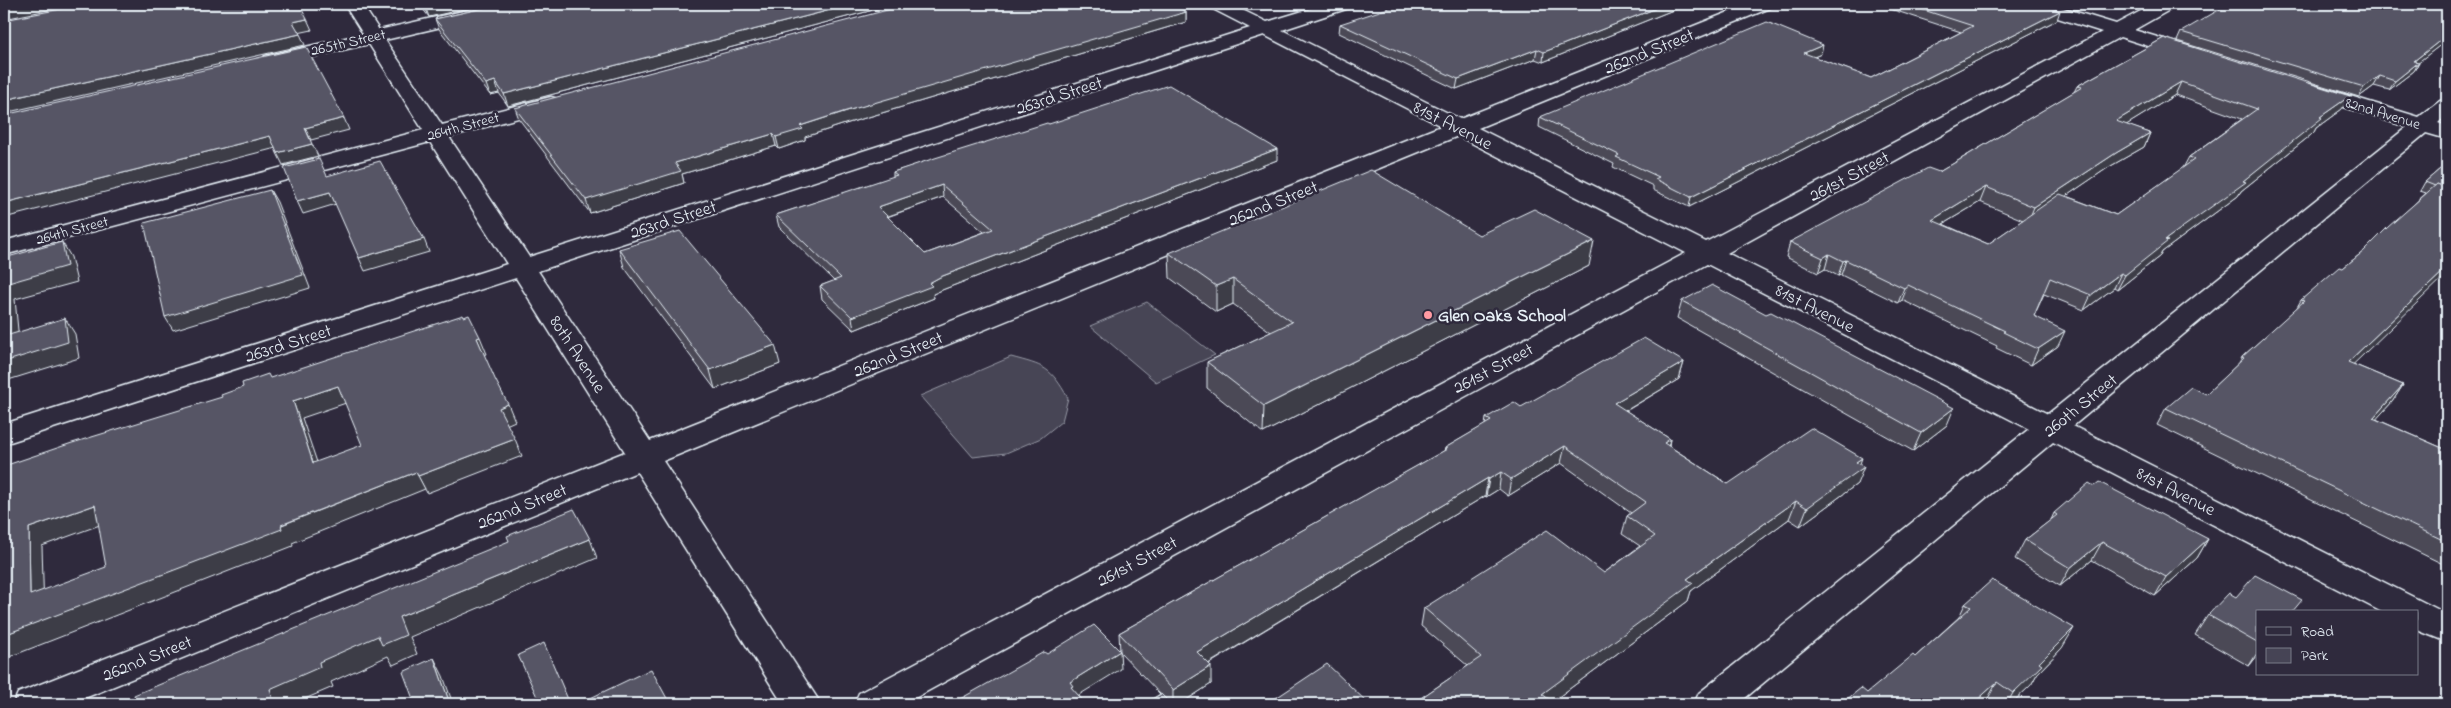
<svg xmlns="http://www.w3.org/2000/svg" width="2451" height="708" font-family="'Indie Flower',sans-serif">
	<rect width="100%" height="100%" fill="#2f2a3d"/>
	<filter id="ink" filterUnits="userSpaceOnUse"><feTurbulence type="fractalNoise" baseFrequency=".02" numOctaves="2"/><feDisplacementMap in="SourceGraphic" scale="10" xChannelSelector="R" yChannelSelector="G"/><feConvolveMatrix kernelMatrix="1 2 1 2 8 2 1 2 1" color-interpolation-filters="sRGB"/></filter>
	<g filter="url(#ink)">
		<g fill="#464455" stroke="#979aa6">
			<path d="M1147 302 1215 355 1156 382 1090 326Z"/>
			<path d="M1011 357C1044 366 1050 366 1068 398L1062 421 1041 438 1006 453 973 457 920 396Z"/>
		</g>
		<g fill="none" stroke-linecap="round" stroke-linejoin="round">
			<defs>
				<path id="street" d="M344 4H362L379 30 494 4H526L523 8 385 40 442 125 551 97 558 99 561 103 558 107 449 137 529 257 1250 28 1211 8 1208 4H1230L1267 22 1326 4H1352L1349 8 1282 30 1460 119 1749 4H1773L1770 8 1478 128 1706 242 2102 32 2026 8 2023 4H2050L2116 24 2154 4H2176L2173 8 2134 30 2200 50 2203 54 2200 58H2186L2120 37 1727 253 2048 414 2407 127 2303 94 2300 90 2303 86 2310 84 2317 86 2419 117 2440 101 2447 99V115L2438 123 2447 126V139L2426 133 2073 426 2447 614V642L2417 630V612H2382L2053 442 1738 704H1694L1699 693 2029 429 1707 264 904 704H854L859 693 1686 253 1458 136 663 461 821 704H783L637 472 70 704H13L18 693 625 452 516 278 4 444V424L507 264 430 142 4 255V241L423 130 369 44 272 66 265 64 262 60 265 56 363 34ZM1264 35 1441 126 650 441 538 271Z"/>
			</defs>
			<use href="#street" stroke="#e8f1f8" stroke-width="3"/>
			<use href="#street" fill="#2f2a3d" fill-rule="evenodd"/>
		</g>
		<g fill="#4b4957" stroke="#e8f1f8" fill-rule="evenodd">
			<path d="M419 4H487L429 17Z"/>
			<path d="M501 4H896L508 106 499 93 490 95 439 29 435 19Z"/>
			<path d="M1688 4 1543 62 1535 59 1456 89 1339 33 1340 24Z"/>
			<path d="M1875 4H2038L2057 20 1689 207 1653 190V186L1613 167 1614 164 1539 127 1540 117 1821 54 1814 57 1871 78 1961 32Z"/>
			<path d="M2055 4H2089L2076 10Z"/>
			<path d="M1179 8 1186 12V22L845 124 805 137V140L779 149 776 146 682 174 684 183 590 213 519 119 515 108Z"/>
			<path d="M2181 32 2447 40 2418 62H2419L2414 71 2389 90 2374 86 2359 97 2177 41Z"/>
			<path d="M2164 38 2342 109 2316 128 2314 132 2311 135 2241 191 2238 196 2162 252 2160 256 2117 290 2114 288 2084 310 2044 294 2034 316 2058 346 2031 365 1996 348 1997 346 1902 300 1898 303 1841 275 1838 276 1825 269 1818 273 1786 257 1790 242 1939 172 2074 92 2077 86ZM2175 95 2242 119 2189 157 2183 168 2116 215 2066 196 2109 167 2144 147 2150 133 2126 125ZM1980 202 2023 220 1988 244 1943 224Z"/>
			<path d="M1049 124 1277 160 942 290 933 294 934 298 854 330 822 299 820 286 834 281 779 227 776 215 893 177V172ZM943 197 984 232 925 254 887 217Z"/>
			<path d="M2447 163 2353 364 2403 385 2392 402 2376 419 2447 450V566L2157 425 2166 408 2206 394 2239 363 2242 357 2296 309 2301 300 2343 268 2364 251 2426 193 2420 191 2425 182Z"/>
			<path d="M1479 235 1589 266 1263 433 1207 388V362L1271 332 1233 304 1216 312 1170 278 1169 253Z"/>
			<path d="M619 249 780 364 715 389 624 267Z"/>
			<path d="M1682 301 1947 425 1913 451 1677 318Z"/>
			<path d="M1684 362 1679 379 1626 411 1670 439 1669 446 1728 484 1860 464 1857 484 1800 526 1789 519 1691 591 1688 601 1549 704H1412L1468 666 1421 626 1424 608 1604 573 1640 546 1622 534 1627 516 1631 513 1561 463 1508 496 1499 489 1486 497 1485 496 1209 664 1211 684 1180 704H1144L1160 694 1120 652 1119 633 1444 451 1445 448 1485 425 1486 418 1521 407Z"/>
			<path d="M2054 513 2208 539 2197 558 2155 596 2092 560 2060 586 2015 559 2025 540 2051 520Z"/>
			<path d="M1965 604 2062 648 2037 674 2031 685 2011 704H1989L1986 702 1984 704H1841L1867 693 1915 657 1959 617Z"/>
			<path d="M2257 612V656L2249 666 2195 635 2208 615Z"/>
		</g>
		<g fill="#3d3c47" stroke="#e8f1f8">
			<path d="M17 4H77L4 19V6Z"/>
			<path d="M436 4H487L429 17 425 6Z"/>
			<path d="M854 4H896L508 106 504 94Z"/>
			<path d="M1667 4H1688L1543 62 1544 52Z"/>
			<path d="M2079 4H2089L2076 10Z"/>
			<path d="M1179 5V14L1186 12V22L845 124 805 137V140L779 149 776 137 800 126Z"/>
			<path d="M2060 11 2057 20 1689 207 1691 197Z"/>
			<path d="M307 19 312 30 298 33 293 22Z"/>
			<path d="M300 34 305 45 4 113V100Z"/>
			<path d="M2447 35V40L2408 70 2414 61Z"/>
			<path d="M1823 45 1821 54 1802 62 1804 53Z"/>
			<path d="M1537 49 1535 59 1456 89 1458 79Z"/>
			<path d="M2419 62 2414 71 2389 90 2395 81Z"/>
			<path d="M2380 76 2374 86 2359 97 2364 87Z"/>
			<path d="M495 81 499 93 490 95 486 84Z"/>
			<path d="M2181 82 2175 95 2110 135 2116 121Z"/>
			<path d="M2350 96 2342 109 2316 128 2314 132 2311 135 2241 191 2238 196 2162 252 2160 256 2117 290 2125 275 2165 240 2243 181 2320 117Z"/>
			<path d="M344 118 349 130 311 140 305 128Z"/>
			<path d="M2150 133 2144 147 2109 167 2028 222 2034 207 2116 153Z"/>
			<path d="M773 134 776 146 682 174 684 183 590 213 586 200 675 163Z"/>
			<path d="M270 136 276 148 4 218V203Z"/>
			<path d="M312 144 318 156 283 165 277 153Z"/>
			<path d="M1277 149V160L942 290 933 294 934 298 854 330 852 317 929 283 940 277Z"/>
			<path d="M942 185 943 197 880 219 878 207Z"/>
			<path d="M1986 187 1980 202 1926 234 1932 220Z"/>
			<path d="M270 190 277 202 310 288 173 330 165 317Z"/>
			<path d="M330 192 336 204 303 214 297 201Z"/>
			<path d="M424 239 429 252 365 271 359 258Z"/>
			<path d="M1594 241 1589 266 1263 433 1264 406Z"/>
			<path d="M62 242 71 257 77 282 15 299 20 351 9 335 5 284Z"/>
			<path d="M1829 254 1825 269 1818 273 1823 258Z"/>
			<path d="M1846 260 1841 275 1838 276 1843 261Z"/>
			<path d="M2447 268V274L2338 379 2348 362Z"/>
			<path d="M2121 273 2114 288 2084 310 2091 295Z"/>
			<path d="M1233 279V304L1216 312V286Z"/>
			<path d="M1908 285 1902 300 1898 303 1904 288Z"/>
			<path d="M65 318 75 334 79 358 5 381V386L4 387V362Z"/>
			<path d="M2065 331 2058 346 2031 365 2038 349Z"/>
			<path d="M480 337 487 354 484 355 477 338Z"/>
			<path d="M775 345 780 364 715 389 710 370Z"/>
			<path d="M1684 362 1679 379 1610 420 1614 403Z"/>
			<path d="M2403 385 2392 402 2362 435 2373 418Z"/>
			<path d="M338 386 346 403 302 418 323 480 313 463 293 401Z"/>
			<path d="M508 404 515 421 506 425 499 408Z"/>
			<path d="M1954 408 1947 425 1913 451 1921 433Z"/>
			<path d="M515 439 522 456 427 493 418 476Z"/>
			<path d="M1670 439 1666 457 1664 443Z"/>
			<path d="M1565 446 1561 463 1508 496 1511 479Z"/>
			<path d="M1862 458 1857 472 1864 467 1857 484 1800 526 1807 508 1856 462Z"/>
			<path d="M416 472 425 489 292 543 293 546 4 659V635Z"/>
			<path d="M1501 472 1499 489 1486 497 1489 479Z"/>
			<path d="M1488 478 1485 496 1198 670 1197 652Z"/>
			<path d="M1796 501 1789 519 1691 591 1688 601 1549 704H1540L1542 694 1687 579Z"/>
			<path d="M95 505 108 522 42 546 44 613 30 595 29 528Z"/>
			<path d="M590 539 597 558 410 637 417 654 393 665 388 656 331 682 333 687 293 704H274L270 689 399 617Z"/>
			<path d="M2208 539 2197 558 2155 596 2166 577Z"/>
			<path d="M2102 542 2092 560 2060 586 2070 568Z"/>
			<path d="M2074 628 2062 648 2037 674 2031 685 2011 704H2007L2013 693 2039 663Z"/>
			<path d="M1120 651 1121 669 1074 698 1070 682Z"/>
			<path d="M2257 653V656L2249 666Z"/>
			<path d="M434 658 443 676 453 704H450Z"/>
			<path d="M1211 666V684L1180 704H1173V690Z"/>
			<path d="M1997 682 1986 702 1984 704H1973Z"/>
		</g>
		<g fill="#575565" stroke="#e8f1f8" fill-rule="evenodd">
			<path d="M4 4H17L4 6Z"/>
			<path d="M87 4H299L307 19 293 22 300 34 4 100V20Z"/>
			<path d="M423 4H436L425 6Z"/>
			<path d="M501 4H854L504 94 495 81 486 84 435 19Z"/>
			<path d="M910 4H1176L1179 5 1176 6 1186 12 843 112 800 126 803 129 776 137 773 134 675 163 681 171 586 200 515 108Z"/>
			<path d="M1401 4H1667L1544 52 1537 49 1458 79 1340 24Z"/>
			<path d="M1905 4H2038L2060 11 1691 197 1655 179 1659 177 1616 157 1619 155 1540 117 1767 22 1823 45 1804 53 1871 78 1973 26Z"/>
			<path d="M2229 4H2447V35L2414 61 2419 62 2395 81 2380 76 2364 87 2181 32Z"/>
			<path d="M2164 38 2350 96 2320 117 2322 118 2243 181 2246 182 2165 240 2168 241 2125 275 2121 273 2091 295 2050 278 2034 316 2065 331 2038 349 2003 332 2005 331 1908 285 1904 288 1846 260 1843 261 1829 254 1823 258 1790 242 1928 168 1939 172 2082 87 2077 86ZM2181 82 2257 109 2189 157 2195 159 2116 215 2060 194 1988 244 1932 220 1986 187 2034 207 2116 153 2150 133 2116 121Z"/>
			<path d="M306 47 344 118 305 128 312 144 277 153 270 136 4 203V115Z"/>
			<path d="M1169 85 1277 149 940 277 929 283 932 286 852 317 820 286 841 278 776 215 897 175 893 172 935 158 1047 123 1049 124ZM942 185 993 229 925 254 878 207Z"/>
			<path d="M319 159 327 176 380 161 424 239 359 258 330 192 297 201 284 168Z"/>
			<path d="M2447 163V188L2437 184 2435 186 2425 182Z"/>
			<path d="M1371 170 1479 235 1534 209 1594 241 1264 406 1207 362 1292 322 1233 279 1216 286 1169 253Z"/>
			<path d="M2437 184 2447 188V268L2348 362 2403 385 2373 418 2447 450V542L2166 408 2191 387 2206 394 2244 358 2242 357 2304 301 2301 300 2339 267 2343 268 2364 251 2388 227Z"/>
			<path d="M270 190 303 275 165 317 144 223Z"/>
			<path d="M680 231 775 345 710 370 619 249Z"/>
			<path d="M62 242 67 266 5 284 9 335 65 318 68 342 4 362V258Z"/>
			<path d="M1712 285 1766 314 1771 312 1954 408 1921 433 1682 301Z"/>
			<path d="M463 315 464 317 469 315 480 337 477 338 495 379 508 404 499 408 515 439 418 476 416 472 281 525 282 529 4 635V466L69 444 222 397 221 395 243 387 242 383 268 374 270 378ZM338 386 362 445 313 463 293 401ZM95 505 106 567 30 595 29 528Z"/>
			<path d="M1644 338 1684 362 1614 403 1670 439 1664 443 1728 484 1811 428 1862 458 1856 462 1864 467 1807 508 1796 501 1687 579 1693 583 1542 694 1550 700 1544 704H1412L1481 657 1424 608 1547 530 1604 573 1655 536 1627 516 1646 502 1565 446 1511 479 1501 472 1489 479 1488 478 1197 652 1211 666 1173 690 1119 633 1447 449 1445 448 1491 421 1486 418 1514 402 1521 407Z"/>
			<path d="M2099 482 2208 539 2166 577 2102 542 2070 568 2025 540 2057 515 2054 513 2089 483 2094 486Z"/>
			<path d="M574 509 590 539 399 617 406 635 382 645 378 636 319 662 320 667 270 689 274 704H120L135 698 134 695 509 541 507 536Z"/>
			<path d="M2255 575 2302 600 2292 612H2257V643L2208 615 2229 593 2236 597Z"/>
			<path d="M1992 580 2074 628 2039 663 2042 665 2013 693 1997 682 1973 704H1841L1861 688 1867 693 1913 655 1915 657 1971 607 1965 604Z"/>
			<path d="M1094 625 1120 651 1070 682 1073 686 1071 687 1086 704H964L960 699 1044 652 1047 654Z"/>
			<path d="M544 643 570 704H528L538 699 518 655Z"/>
			<path d="M434 658 450 704H402L413 699 403 672Z"/>
			<path d="M1327 664 1369 704H1267Z"/>
			<path d="M651 669 670 704H578Z"/>
			<path d="M1161 694 1171 704H1144Z"/>
			<path d="M2287 699 2296 704H2282Z"/>
		</g>
	</g>
	<circle fill="#ff9aa2" stroke="#2f2a3d" stroke-width="2" cx="1428" cy="315" r="5"/>
	<g text-anchor="middle" stroke-width="5" stroke-linejoin="round" paint-order="stroke">
		<g font-size="15" fill="#e8f1f8" stroke="#2f2a3d">
			<text transform="translate(348 42) rotate(-13)" y="5">265th Street</text>
			<text transform="translate(2383 113) rotate(17)" y="5">82nd Avenue</text>
			<text transform="translate(463 126) rotate(-15)" y="5">264th Street</text>
			<text transform="translate(72 230) rotate(-15)" y="5">264th Street</text>
		</g>
		<g font-size="18" fill="#e8f1f8" stroke="#2f2a3d">
			<text transform="translate(1649 51) rotate(-22)" y="6">262nd Street</text>
			<text transform="translate(1059 95) rotate(-18)" y="6">263rd Street</text>
			<text transform="translate(1453 125) rotate(27)" y="6">81st Avenue</text>
			<text transform="translate(1849 176) rotate(-28)" y="6">261st Street</text>
			<text transform="translate(1273 203) rotate(-22)" y="6">262nd Street</text>
			<text transform="translate(673 219) rotate(-18)" y="6">263rd Street</text>
			<text transform="translate(1815 308) rotate(27)" y="6">81st Avenue</text>
			<text transform="translate(288 343) rotate(-18)" y="6">263rd Street</text>
			<text transform="translate(578 354) rotate(57)" y="6">80th Avenue</text>
			<text transform="translate(898 354) rotate(-22)" y="6">262nd Street</text>
			<text transform="translate(1493 368) rotate(-28)" y="6">261st Street</text>
			<text transform="translate(2080 405) rotate(-39)" y="6">260th Street</text>
			<text transform="translate(2176 491) rotate(27)" y="6">81st Avenue</text>
			<text transform="translate(522 506) rotate(-22)" y="6">262nd Street</text>
			<text transform="translate(1137 561) rotate(-28)" y="6">261st Street</text>
			<text transform="translate(147 658) rotate(-22)" y="6">262nd Street</text>
		</g>
		<g font-size="18" font-weight="bold" fill="#e8f1f8" stroke="#2f2a3d" text-anchor="start">
			<text x="1438" y="321">Glen Oaks School</text>
		</g>
	</g>
	<rect width="2451" height="708" fill="none" stroke="#2f2a3d" stroke-width="20"/>
	<rect x="10" y="10" width="2431" height="688" fill="none" stroke="#e8f1f8" stroke-width="2" filter="url(#ink)"/>
	<rect x="2256" y="610" width="162" height="65" fill="#2f2a3d" stroke="#797a88"/>
	<rect x="2266" y="627" width="25" height="8" fill="#2f2a3d" stroke="#797a88"/>
	<text x="2301" y="636" font-size="15" fill="#e8f1f8">Road</text>
	<rect x="2266" y="648" width="25" height="15" fill="#464455" stroke="#797a88"/>
	<text x="2301" y="660" font-size="15" fill="#e8f1f8">Park</text>
</svg>
